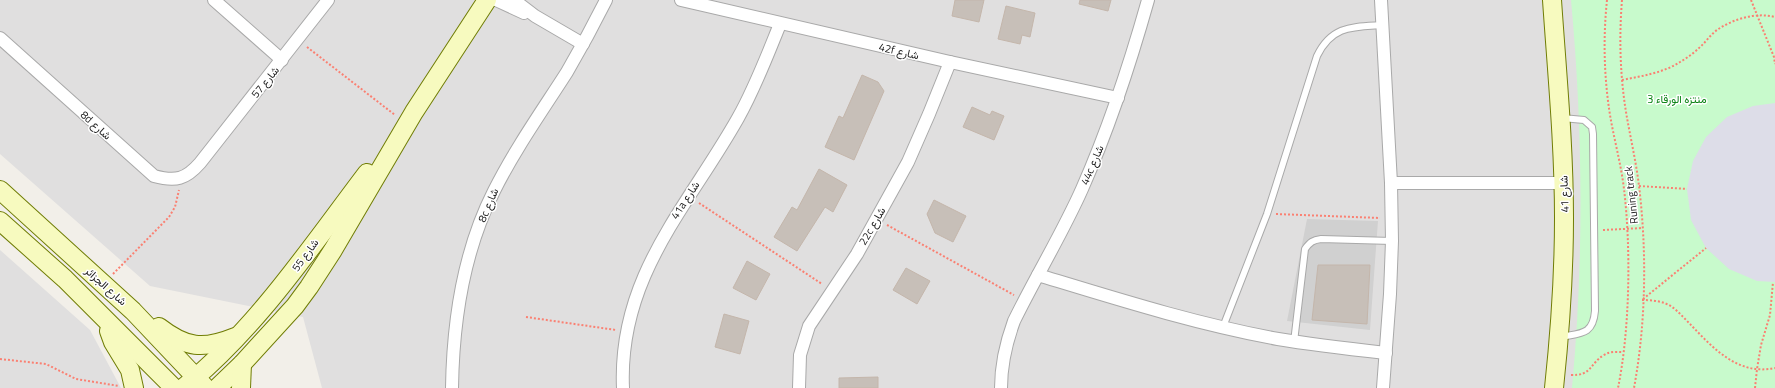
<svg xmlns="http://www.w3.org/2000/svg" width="1775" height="388" font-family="'Titillium Web',Vazirmatn,sans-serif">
	<rect width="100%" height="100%" fill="#f2efe9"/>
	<g fill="#e0dfdf">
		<path d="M0 0H1775V388H322L303 317 150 286 0 154Z"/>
		<path d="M0 250 90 330 121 388H0Z"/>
	</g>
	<path fill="#d0d0d0" d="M1307 219 1378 221 1370 330 1287 321Z"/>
	<path fill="#c8facc" d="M1571 0H1775V388H1572C1584 259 1583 129 1571 0Z"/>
	<path fill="#dddde8" d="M1775 103V282L1757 281 1729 269 1706 248 1691 220 1687 189 1693 161 1706 137 1727 117 1753 106Z"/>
	<g fill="#c7bfb8" stroke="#c4b6ab">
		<path d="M955 0H984L979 22 952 16Z"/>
		<path d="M1080 0H1111L1108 11 1079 4Z"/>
		<path d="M1006 6 1035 13 1030 37 1022 35 1020 44 998 39Z"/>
		<path d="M862 75 878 82 884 91 854 160 825 147 839 116 843 118Z"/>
		<path d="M972 107 990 115 992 111 1004 116 994 140 963 127Z"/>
		<path d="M819 169 847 185 833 212 825 207 797 251 774 237 792 207 797 210Z"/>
		<path d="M934 200 966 216 953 242 935 233 927 214Z"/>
		<path d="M747 261 770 274 756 300 733 288Z"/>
		<path d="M1318 265H1370L1367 324 1312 320Z"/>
		<path d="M906 268 930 281 917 304 893 290Z"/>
		<path d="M724 314 749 321 740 354 715 347Z"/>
		<path d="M878 377V388H839V378Z"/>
	</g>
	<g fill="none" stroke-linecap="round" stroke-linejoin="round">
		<defs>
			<g id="lane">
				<path d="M1223 327 1267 214 1317 56C1332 25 1353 27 1383 25"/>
				<path d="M1561 337C1581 333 1593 335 1595 311L1593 134 1592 127 1584 120 1562 118"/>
				<path d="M1294 342 1305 249C1310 242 1313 240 1321 239L1392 241"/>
			</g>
			<g id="street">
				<path d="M214 0 282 60"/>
				<path d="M496 0 524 13"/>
				<path d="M514 0 535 16 583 44"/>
				<path d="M681 0 950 62 1118 98"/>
				<path d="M1381 0 1391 183 1392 241 1390 294 1383 388"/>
				<path d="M0 38 154 176C176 182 186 179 200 163L328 0"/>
				<path d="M1391 183H1563"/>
				<path d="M1038 275C1117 299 1196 324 1278 339 1314 345 1350 349 1386 353"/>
				<path d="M452 388C453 320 463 252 494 191 515 149 542 111 567 72 581 48 594 24 606 0"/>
				<path d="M623 388C618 276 688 207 738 118 755 88 767 56 780 24"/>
				<path d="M799 388 800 355 809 326 857 254 908 162 929 114 950 62"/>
				<path d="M1001 388C1001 364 1006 343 1014 321 1036 276 1062 234 1082 189 1109 128 1130 64 1148 0"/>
			</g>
			<g id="secondary">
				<path d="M1552 0C1557 73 1564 145 1564 218 1564 275 1560 332 1554 388"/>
				<path d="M0 190 133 311 204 386"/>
				<path d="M0 221 65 279 174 388"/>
				<path d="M159 327C186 348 203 350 235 337"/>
				<path d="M109 331 113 342 130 370 134 388"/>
				<path d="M183 388C257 328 310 248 367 173"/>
				<path d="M217 388 242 364 295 306 309 287 333 250 414 112 487 0"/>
				<path d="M241 388 242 364"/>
			</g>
		</defs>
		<use href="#lane" stroke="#a9a9a9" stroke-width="8"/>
		<use href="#street" stroke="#a9a9a9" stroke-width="14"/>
		<use href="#secondary" stroke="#707d05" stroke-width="20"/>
		<g stroke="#fa8072" stroke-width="2" stroke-dasharray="2 2" stroke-linecap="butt">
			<path d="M1607 0C1603 38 1604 77 1610 115 1614 139 1621 164 1624 189 1631 248 1630 329 1618 388"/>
			<path d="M1622 0C1619 37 1620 75 1626 112 1630 136 1636 161 1639 186 1647 252 1646 323 1634 388"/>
			<path d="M1751 0 1774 57 1775 64"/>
			<path d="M307 47 395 115"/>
			<path d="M1622 80C1642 76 1663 73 1680 62 1687 58 1694 53 1700 47 1706 42 1710 35 1717 30 1733 19 1756 12 1775 17"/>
			<path d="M1639 186 1687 189"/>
			<path d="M699 203 822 284"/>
			<path d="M1276 214 1380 218"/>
			<path d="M887 225 1014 295"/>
			<path d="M1603 230 1643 228"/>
			<path d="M113 274 169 217 175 207 179 190"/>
			<path d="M1643 299 1706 248"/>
			<path d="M1642 300C1652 300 1664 301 1672 307 1678 311 1684 318 1690 324 1713 348 1738 376 1775 368"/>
			<path d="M526 317 616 330"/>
			<path d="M0 359 46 364 76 379 119 386"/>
			<path d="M1571 375C1592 376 1590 363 1604 355 1610 351 1617 352 1623 352"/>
			<path d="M1755 388 1757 369 1761 345 1770 315 1773 282"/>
		</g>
		<use href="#lane" stroke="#fff" stroke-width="6"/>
		<use href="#street" stroke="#fff" stroke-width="12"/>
		<use href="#secondary" stroke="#f7fabf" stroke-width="18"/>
	</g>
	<g text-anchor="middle" stroke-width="3" stroke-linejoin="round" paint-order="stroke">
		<g font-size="11" fill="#222" stroke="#fff">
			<text transform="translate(899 51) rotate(13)" y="4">42f شارع</text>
			<text transform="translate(265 82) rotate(-51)" y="4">شارع 57</text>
			<text transform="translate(96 125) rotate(42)" y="4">8d شارع</text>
			<text transform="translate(1092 165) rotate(-67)" y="4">44c شارع</text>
			<text transform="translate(1564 194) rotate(-92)" y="4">شارع 41</text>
			<text transform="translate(1631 195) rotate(-96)" y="4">Runing track</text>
			<text transform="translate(685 200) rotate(-57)" y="4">41a شارع</text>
			<text transform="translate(488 205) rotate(-67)" y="4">8c شارع</text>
			<text transform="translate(872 226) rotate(-60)" y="4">22c شارع</text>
			<text transform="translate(305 255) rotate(-54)" y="4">شارع 55</text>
			<text transform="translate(106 286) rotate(42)" y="4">شارع الجزائر</text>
		</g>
		<g font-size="11" fill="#0c8416" stroke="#fff">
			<text x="1677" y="103">منتزه الورقاء 3</text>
		</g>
	</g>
</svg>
